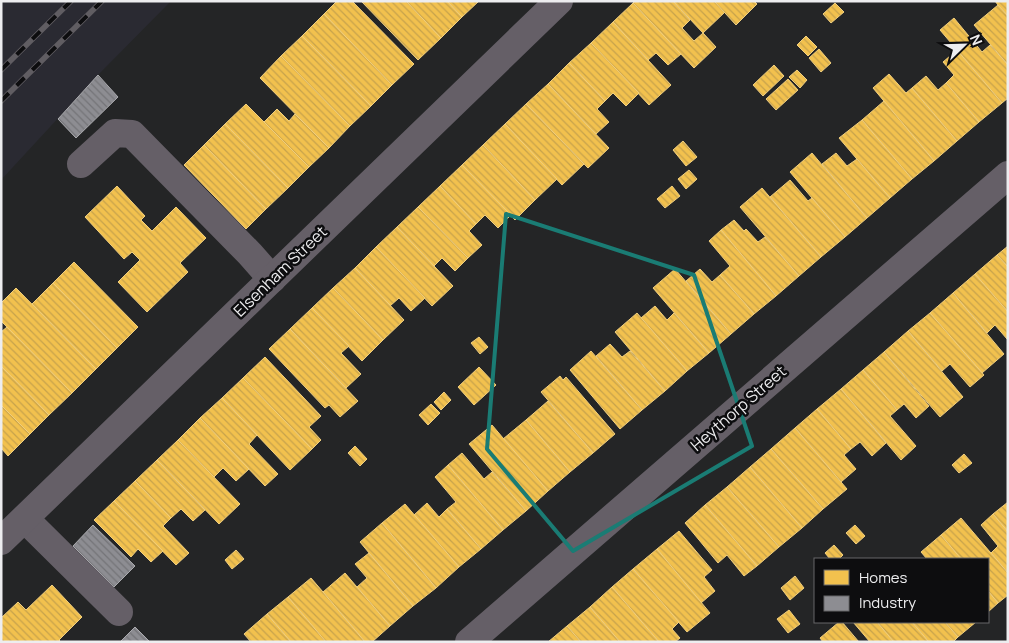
<svg xmlns="http://www.w3.org/2000/svg" width="1009" height="643" font-family="Manrope,sans-serif">
	<defs>
		<pattern id="homes-back-hatch" width="6" height="6" patternUnits="userSpaceOnUse" patternTransform="scale(1.25)"><rect width="6" height="6" fill="#f2c14e"/><path d="M-1 5l2 2M0 0l6 6M5-1l2 2" fill="none" stroke="#c7a24c"/></pattern>
		<pattern id="industry-back-hatch" width="6" height="6" patternUnits="userSpaceOnUse" patternTransform="scale(1.25)"><rect width="6" height="6" fill="#8d8d92"/><path d="M-1 5l2 2M0 0l6 6M5-1l2 2" fill="none" stroke="#747478"/></pattern>
	</defs>
	<rect width="100%" height="100%" fill="#242526"/>
	<path fill="#2a2a32" d="M1 1H171L98 75 1 180Z"/>
	<g fill="url(#homes-back-hatch)" stroke="#f0ce7e">
		<path d="M337 1H352L414 64 392 85 324 14Z"/>
		<path d="M361 1H406L441 38 418 60Z"/>
		<path d="M406 1H447L462 17 441 38Z"/>
		<path d="M447 1H479L462 17Z"/>
		<path d="M635 1H673L690 20 682 28 694 41 703 33 716 47 694 68 633 3Z"/>
		<path d="M673 1H714L725 12 703 33Z"/>
		<path d="M714 1H754L757 4 736 25Z"/>
		<path d="M995 1H1008V16L998 5Z"/>
		<path d="M633 3 681 54 668 65 656 53 648 60 613 22Z"/>
		<path d="M835 3 844 12 831 23 823 14Z"/>
		<path d="M998 5 1008 16V65L974 25Z"/>
		<path d="M324 14 392 85 371 106 302 36Z"/>
		<path d="M954 18 982 52 990 45 1008 65V98L1002 103 940 30Z"/>
		<path d="M613 22 671 85 649 105 591 43Z"/>
		<path d="M302 36 371 106 350 126 281 56Z"/>
		<path d="M806 36 817 47 808 56 797 45Z"/>
		<path d="M591 43 639 93 626 106 613 93 605 101 569 63Z"/>
		<path d="M819 49 831 63 821 72 809 58Z"/>
		<path d="M957 50 1002 103 979 122 946 83 954 75 943 62Z"/>
		<path d="M281 56 350 126 329 148 260 78Z"/>
		<path d="M569 63 605 101 597 109 609 122 596 134 548 84Z"/>
		<path d="M774 65 784 76 763 96 753 85Z"/>
		<path d="M797 70 807 80 800 88 789 77Z"/>
		<path d="M889 74 906 93 912 88 957 141 934 161 873 88Z"/>
		<path d="M926 76 938 90 946 83 979 122 957 141 912 88Z"/>
		<path d="M788 79 798 90 776 110 766 99Z"/>
		<path d="M548 84 609 148 588 168 526 104Z"/>
		<path d="M884 101 934 161 912 179 862 120Z"/>
		<path d="M246 104 309 167 288 188 225 124Z"/>
		<path d="M526 104 584 164 562 185 505 124Z"/>
		<path d="M277 109 289 121 295 114 329 148 309 167 264 122Z"/>
		<path d="M862 120 912 179 890 198 839 138Z"/>
		<path d="M225 124 288 188 266 209 204 145Z"/>
		<path d="M505 124 557 179 535 200 483 145Z"/>
		<path d="M683 141 697 157 686 166 673 150Z"/>
		<path d="M204 145 266 209 246 229 184 165Z"/>
		<path d="M483 145 535 200 515 220 462 165Z"/>
		<path d="M812 153 867 218 845 237 790 172Z"/>
		<path d="M836 153 847 166 857 159 890 198 867 218 822 164Z"/>
		<path d="M462 165 511 215 498 228 485 215 476 224 440 186Z"/>
		<path d="M689 170 697 179 686 189 678 179Z"/>
		<path d="M790 180 808 201 812 198 845 237 821 257 770 197Z"/>
		<path d="M117 186 145 216 141 220 152 231 176 207 206 238 180 263 188 272 147 312 118 282 140 260 132 252 124 259 85 217Z"/>
		<path d="M440 186 476 224 469 231 482 245 468 258 418 207Z"/>
		<path d="M672 186 680 196 665 208 657 199Z"/>
		<path d="M762 188 821 257 799 276 740 207Z"/>
		<path d="M418 207 468 258 455 271 442 258 434 266 397 227Z"/>
		<path d="M734 220 744 231 746 229 758 242 765 237 799 276 776 296 721 230Z"/>
		<path d="M397 227 453 286 432 306 376 247Z"/>
		<path d="M721 230 776 296 754 314 720 275 730 266 709 241Z"/>
		<path d="M1008 246V267L997 255Z"/>
		<path d="M376 247 425 298 411 311 399 298 390 306 355 268Z"/>
		<path d="M997 255 1008 267V312L975 274Z"/>
		<path d="M74 262 138 327 117 348 53 283Z"/>
		<path d="M355 268 404 320 383 340 333 288Z"/>
		<path d="M675 269 731 334 709 353 653 288Z"/>
		<path d="M700 269 712 282 720 275 754 314 731 334 686 281Z"/>
		<path d="M975 274 1008 312 1007 339 995 325 987 333 953 293Z"/>
		<path d="M53 283 117 348 96 369 32 304Z"/>
		<path d="M16 288 96 369 72 393 1 321V303Z"/>
		<path d="M333 288 383 340 362 361 312 308Z"/>
		<path d="M953 293 1004 354 982 373 930 313Z"/>
		<path d="M655 306 667 320 674 313 709 353 687 371 641 318Z"/>
		<path d="M312 308 349 346 341 353 361 374 346 388 290 329Z"/>
		<path d="M637 313 687 371 665 391 615 332Z"/>
		<path d="M930 313 984 375 970 387 950 364 942 371 908 331Z"/>
		<path d="M7 327 72 393 49 415 1 366V332Z"/>
		<path d="M290 329 358 401 340 417 329 405 325 408 269 349Z"/>
		<path d="M908 331 963 397 940 417 884 352Z"/>
		<path d="M479 337 488 347 480 354 471 343Z"/>
		<path d="M610 344 622 357 630 351 665 391 642 410 596 356Z"/>
		<path d="M591 351 642 410 620 429 570 370Z"/>
		<path d="M884 352 929 406 916 418 904 404 897 410 863 370Z"/>
		<path d="M265 357 321 416 309 427 321 440 312 449 243 378Z"/>
		<path d="M1 366 49 415 30 434 1 405Z"/>
		<path d="M479 367 496 385 474 405 458 387Z"/>
		<path d="M863 370 897 410 890 416 916 446 901 460 841 389Z"/>
		<path d="M560 376 563 380 566 377 615 434 593 453 541 392Z"/>
		<path d="M243 378 312 449 290 470 222 398Z"/>
		<path d="M841 389 886 443 872 456 860 442 851 449 817 409Z"/>
		<path d="M444 392 451 400 441 410 434 402Z"/>
		<path d="M222 398 257 435 249 444 278 474 265 486 200 418Z"/>
		<path d="M548 401 593 453 570 472 526 420Z"/>
		<path d="M431 404 440 413 428 425 419 415Z"/>
		<path d="M1 405 30 434 8 456 1 448Z"/>
		<path d="M817 409 851 449 844 455 856 469 841 482 795 428Z"/>
		<path d="M200 418 249 469 236 481 223 468 214 477 178 440Z"/>
		<path d="M526 420 570 472 548 491 503 439Z"/>
		<path d="M492 425 548 491 526 511 469 444Z"/>
		<path d="M795 428 847 489 823 509 771 449Z"/>
		<path d="M178 440 240 504 219 524 157 460Z"/>
		<path d="M355 446 367 459 360 466 348 453Z"/>
		<path d="M771 449 823 509 802 528 750 467Z"/>
		<path d="M462 453 484 479 492 472 526 511 503 530 448 465Z"/>
		<path d="M964 454 972 463 959 473 952 465Z"/>
		<path d="M157 460 205 510 193 521 181 509 171 518 135 481Z"/>
		<path d="M448 465 503 530 481 549 447 509 456 502 435 477Z"/>
		<path d="M750 467 802 528 779 547 727 487Z"/>
		<path d="M135 481 171 518 163 526 189 553 176 565 114 501Z"/>
		<path d="M727 487 779 547 757 566 705 505Z"/>
		<path d="M114 501 163 551 151 562 138 549 131 557 94 520Z"/>
		<path d="M1008 502V532L993 514Z"/>
		<path d="M427 503 439 517 447 509 481 549 459 567 414 515Z"/>
		<path d="M405 504 459 567 436 588 382 523Z"/>
		<path d="M705 505 757 566 744 576 727 555 718 563 685 523Z"/>
		<path d="M993 514 1008 532V573L991 553 998 546 981 525Z"/>
		<path d="M961 518 1008 573V595L998 603 988 591V559H961L941 535Z"/>
		<path d="M382 523 436 588 413 606 360 542Z"/>
		<path d="M855 525 865 536 856 544 846 533Z"/>
		<path d="M679 531 712 570 704 577 715 591 701 603 657 549Z"/>
		<path d="M941 535 961 559H927L921 552Z"/>
		<path d="M834 545 843 555 839 559H830L825 553Z"/>
		<path d="M657 549 710 613 687 632 633 569Z"/>
		<path d="M236 550 244 559 232 569 225 560Z"/>
		<path d="M369 553 413 606 390 626 357 587 367 578 355 564Z"/>
		<path d="M633 569 679 622 672 629 680 638 675 642H659L612 587Z"/>
		<path d="M345 573 390 626 372 642H365L323 592Z"/>
		<path d="M795 576 804 588 790 600 781 588Z"/>
		<path d="M311 578 323 592 365 642H326L288 597Z"/>
		<path d="M52 585 82 617 59 640 61 642H1V618L18 602 26 610Z"/>
		<path d="M612 587 659 642H620L590 607Z"/>
		<path d="M988 591 998 603 988 612Z"/>
		<path d="M288 597 326 642H291L267 614Z"/>
		<path d="M590 607 620 642H581L567 626Z"/>
		<path d="M789 610 800 624 788 633 777 619Z"/>
		<path d="M267 614 291 642H251L244 634Z"/>
		<path d="M839 622H842L859 642H823L820 638Z"/>
		<path d="M853 622H877L894 642H870Z"/>
		<path d="M877 622H912L929 642H894Z"/>
		<path d="M912 622H945L958 637 953 642H929Z"/>
		<path d="M945 622H976L958 637Z"/>
		<path d="M567 626 581 642H548Z"/>
	</g>
	<g fill="url(#industry-back-hatch)" stroke="#aaaaae">
		<path d="M98 75 118 97 76 138 58 119Z"/>
		<path d="M93 525 135 566 114 587 73 546Z"/>
		<path d="M135 627 150 642H120Z"/>
	</g>
	<g fill="none" stroke-linecap="round" stroke-linejoin="round">
		<g stroke="#655f67" stroke-width="28">
			<path d="M81 164 115 133 132 134 250 254 272 279"/>
			<path d="M25 519 119 612"/>
			<path d="M1 541 559 1"/>
			<path d="M469 642 1008 175"/>
		</g>
		<defs>
			<g id="rail">
				<path d="M1 70 71 1"/>
				<path d="M1 101 102 1"/>
			</g>
		</defs>
		<use href="#rail" stroke="#605d62" stroke-width="5.5"/>
		<use href="#rail" stroke="#0d0d0f" stroke-width="4" stroke-dasharray="11" stroke-linecap="butt"/>
	</g>
	<path fill="none" stroke="#1a7c74" stroke-width="4" stroke-linejoin="round" d="M506 214 694 275 752 446 573 551 487 449Z"/>
	<g text-anchor="middle" stroke-width="5" stroke-linejoin="round" paint-order="stroke">
		<g font-size="16" fill="#ededef" stroke="#0d0d0f">
			<text transform="translate(280 271) rotate(-44)" y="6">Elsenham Street</text>
			<text transform="translate(738 408) rotate(-41)" y="6">Heythorp Street</text>
		</g>
	</g>
	<rect width="1009" height="643" fill="none" stroke="#ededef" stroke-width="5"/>
	<rect x="814" y="558" width="175" height="65" fill="#0d0d0f" stroke="#676769"/>
	<rect x="824" y="570" width="25" height="15" fill="#f2c14e" stroke="#676769"/>
	<text x="859" y="583" font-size="15" fill="#ededef">Homes</text>
	<rect x="824" y="596" width="25" height="15" fill="#8d8d92" stroke="#676769"/>
	<text x="859" y="608" font-size="15" fill="#ededef">Industry</text>
	<g transform="translate(964 45) rotate(67)" stroke="#0d0d0f" stroke-width="4" paint-order="stroke">
	<path d="M0-4L9 19L0 12L-9 19Z" fill="#ededef"/>
	<text y="-8" font-size="14" font-weight="bold" text-anchor="middle" fill="#ededef">N</text>
	</g>
</svg>
